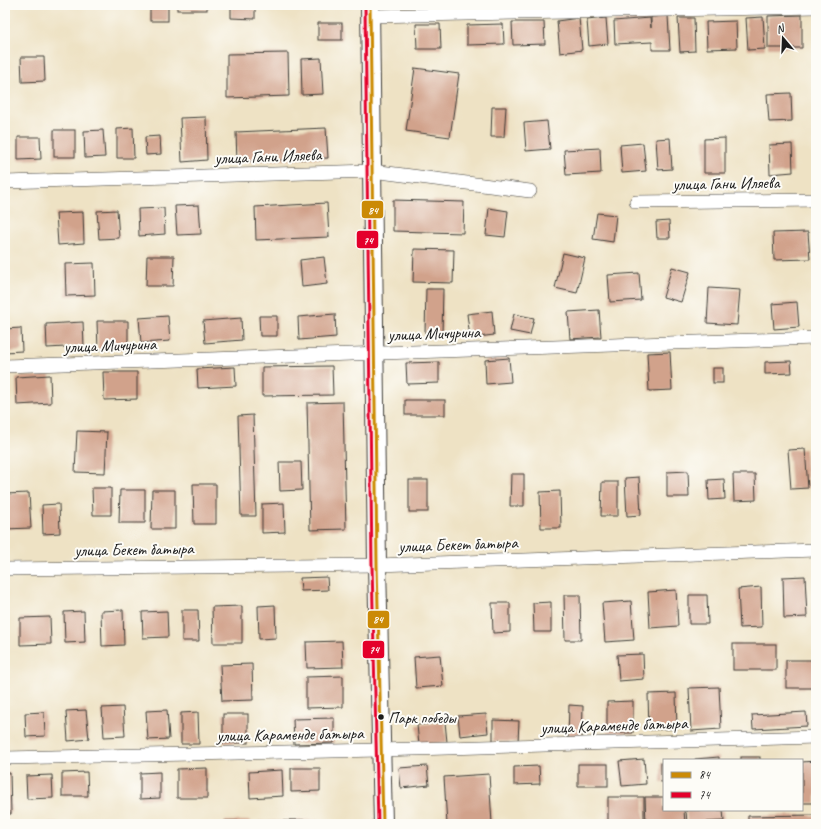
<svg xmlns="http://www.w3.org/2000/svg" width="821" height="829" font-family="Caveat,sans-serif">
	<rect width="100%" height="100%" fill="#fdfcf7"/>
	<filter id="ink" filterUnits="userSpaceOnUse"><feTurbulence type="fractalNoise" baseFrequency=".025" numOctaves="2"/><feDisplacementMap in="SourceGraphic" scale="8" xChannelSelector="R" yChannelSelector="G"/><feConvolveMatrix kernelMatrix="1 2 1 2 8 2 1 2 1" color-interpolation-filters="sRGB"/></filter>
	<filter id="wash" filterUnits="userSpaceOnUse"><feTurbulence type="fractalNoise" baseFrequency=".012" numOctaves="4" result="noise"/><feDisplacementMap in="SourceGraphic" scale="16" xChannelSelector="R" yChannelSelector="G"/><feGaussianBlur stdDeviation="0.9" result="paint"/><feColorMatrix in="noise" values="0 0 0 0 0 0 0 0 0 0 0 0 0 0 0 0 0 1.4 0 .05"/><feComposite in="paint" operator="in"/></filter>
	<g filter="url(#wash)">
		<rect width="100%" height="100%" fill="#eee2c4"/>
		<g id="blocks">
			<g fill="#d1a28b">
				<rect x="5" y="5" width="3" height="30"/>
				<rect x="101" y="5" width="27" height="2"/>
				<rect x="150" y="5" width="18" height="16"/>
				<rect x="177" y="5" width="30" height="5"/>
				<path d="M231 5H255V19L231 18Z"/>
				<path d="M802 15V48H768V16Z"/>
				<path d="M668 16 670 50H652V42L615 44 614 21 650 18 651 28V17Z"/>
				<path d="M763 17 765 49 748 50 746 18Z"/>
				<path d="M579 18 582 50 560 53 557 21Z"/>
				<path d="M606 18 608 44 589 46 587 20Z"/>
				<path d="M678 18H694L695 51 680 52Z"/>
				<path d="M736 21 737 48 707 49 706 22Z"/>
				<path d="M512 22H544L545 44 513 45Z"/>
				<rect x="318" y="23" width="24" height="17"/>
				<path d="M416 24H440L441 49H417Z"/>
				<path d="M503 24 504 44 467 45V25Z"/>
				<path d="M288 53 289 96 227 98V54Z"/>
				<path d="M21 57H44L45 81 22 82Z"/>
				<path d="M321 58 323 94 302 95 301 59Z"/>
				<path d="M415 68 459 74 450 137 406 131Z"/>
				<path d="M791 93 792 121 769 122 767 94Z"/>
				<path d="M492 107H506L504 137H491Z"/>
				<path d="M206 117 207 160 182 162 180 118Z"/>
				<path d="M547 121 550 149 526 151 524 123Z"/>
				<path d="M133 128 134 158H117V129Z"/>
				<path d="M326 128 328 158 237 162 236 132Z"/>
				<rect x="54" y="130" width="21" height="27"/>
				<path d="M103 130 105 157 85 158 84 131Z"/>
				<path d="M160 136 161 154 146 155 145 137Z"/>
				<path d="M18 137H40L41 159 18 160Z"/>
				<path d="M670 138 672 169 658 170 656 139Z"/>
				<path d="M725 138V173H704V139Z"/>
				<path d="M643 143 646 171 622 173 620 145Z"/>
				<path d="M792 144 793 172 770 174 769 145Z"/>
				<path d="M600 148 601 173 566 175 564 150Z"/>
				<path d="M393 200 464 202 463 233 393 231Z"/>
				<path d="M327 203 329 237 256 240 255 207Z"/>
				<path d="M199 205 201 234 177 235 175 206Z"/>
				<path d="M164 208 165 234 139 236 138 209Z"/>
				<path d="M489 208 508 211 505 237 486 235Z"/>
				<path d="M117 210 119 238 99 239 97 211Z"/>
				<path d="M83 212 84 243 58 245 56 213Z"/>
				<path d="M597 213 616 215 613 242 593 239Z"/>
				<path d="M669 221 670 238H657L656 222Z"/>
				<path d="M808 232 810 259 774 260 773 233Z"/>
				<path d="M414 249 454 250 453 283 413 282Z"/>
				<path d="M563 253 585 258 577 293 555 288Z"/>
				<path d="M147 256H174L173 286H146Z"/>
				<path d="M324 257 327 284 302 287 300 260Z"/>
				<path d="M94 263 95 295 66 296 65 264Z"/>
				<path d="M672 267 690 272 681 302 663 297Z"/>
				<path d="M639 273 641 300 610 302 608 275Z"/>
				<path d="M709 288 740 290 737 325 707 323Z"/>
				<path d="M426 289H443L442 334 425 333Z"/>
				<path d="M797 302 799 327 774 329 772 304Z"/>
				<path d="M599 310 601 337 570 339 568 312Z"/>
				<path d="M492 311 494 335 470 338 467 314Z"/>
				<path d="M335 314 336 337 299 340 298 317Z"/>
				<path d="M514 314 534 318 530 335 510 331Z"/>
				<path d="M168 316 170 341 141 343 139 318Z"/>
				<path d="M259 316H277V336H260Z"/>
				<path d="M241 318 242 340 205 343 203 321Z"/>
				<path d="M97 321H128V349L98 350Z"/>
				<path d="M83 322 84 346 47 348 46 324Z"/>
				<path d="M21 328 22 351 5 352V329Z"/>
				<path d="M670 352 672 390 649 391 647 353Z"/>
				<path d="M509 358 511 382 486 384 485 360Z"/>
				<path d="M791 361 792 373 765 374V362Z"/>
				<path d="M439 362V383L407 384 406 363Z"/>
				<path d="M332 366 333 395 262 396V367Z"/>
				<path d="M235 367 236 386 198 388 197 369Z"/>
				<rect x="713" y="368" width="10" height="15"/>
				<path d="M103 372H137V399L104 400Z"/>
				<path d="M50 375 51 403 17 405 16 377Z"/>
				<rect x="405" y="400" width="40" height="15"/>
				<path d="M343 402 346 529 310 530 307 403Z"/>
				<path d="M253 415 256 516H241L238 416Z"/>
				<path d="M77 431 107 432 105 473 75 472Z"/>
				<path d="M805 449 808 488 791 489 788 450Z"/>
				<path d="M279 462H301L302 490 280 491Z"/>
				<path d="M688 471 689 497H667V472Z"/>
				<path d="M511 474H524V506H510Z"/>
				<path d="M733 474H755L756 500 734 501Z"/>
				<path d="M639 477 641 515 627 516 625 478Z"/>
				<path d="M724 479 725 499 709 500 708 480Z"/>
				<rect x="409" y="480" width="19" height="32"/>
				<path d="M602 482H618V516H601Z"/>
				<path d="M193 484H216V524H194Z"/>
				<path d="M92 488H111V515H93Z"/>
				<path d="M120 490H145V523H119Z"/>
				<path d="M152 490H175V529H151Z"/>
				<path d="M560 491 561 528H541L540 492Z"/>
				<path d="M29 493 31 528 5 529V494Z"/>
				<path d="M284 503 285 532 262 533V504Z"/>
				<path d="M59 504 60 533 43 534 42 505Z"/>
				<path d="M805 576 807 617 784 618 783 577Z"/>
				<path d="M327 577 328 590 301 591 300 578Z"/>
				<path d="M761 587 762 627 740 628 738 589Z"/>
				<path d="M676 590 678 626 650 628 648 592Z"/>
				<path d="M564 595H580L581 640H565Z"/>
				<path d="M689 595H707L708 624H689Z"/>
				<path d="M631 601 634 640 605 642 602 603Z"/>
				<path d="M551 602V632H534L533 603Z"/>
				<path d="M492 603H510V632L493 633Z"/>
				<path d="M275 605 276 638 259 639 258 606Z"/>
				<path d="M242 606V643H213L212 607Z"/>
				<path d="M123 610 124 645 102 646 101 611Z"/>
				<path d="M182 610H198L199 641H182Z"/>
				<path d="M84 611 85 642 65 643 64 612Z"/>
				<path d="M167 611 168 637 143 638 142 612Z"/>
				<path d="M50 617 51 644 20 645V618Z"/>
				<path d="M342 641 343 667 307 668 306 642Z"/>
				<rect x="733" y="644" width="43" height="26"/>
				<path d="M643 654 644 679 619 681 617 655Z"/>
				<path d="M440 655 443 686 416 688 414 657Z"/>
				<rect x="786" y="660" width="28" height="28"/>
				<path d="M252 664 253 700 222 701 220 665Z"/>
				<path d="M343 676V707L306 708V677Z"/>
				<path d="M719 687 721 729 691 731 689 688Z"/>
				<path d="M676 693 677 729 649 730 648 694Z"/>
				<path d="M633 701V733H607V702Z"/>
				<path d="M569 705 583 706 582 740 568 739Z"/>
				<path d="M123 707 125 736 104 737 102 708Z"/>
				<path d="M86 710 89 739 68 741 66 711Z"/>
				<path d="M167 710 169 739 148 740 146 711Z"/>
				<path d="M44 712 45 736 26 737 25 713Z"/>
				<path d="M198 712 199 744H181V713Z"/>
				<path d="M806 712 807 726 753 729 752 715Z"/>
				<rect x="223" y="714" width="25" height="29"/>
				<path d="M486 714 488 733 460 736 458 716Z"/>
				<path d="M334 718V743L294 744 293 719Z"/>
				<path d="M493 720 519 721 518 742 493 741Z"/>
				<path d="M445 722 447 742 419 745 417 725Z"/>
				<path d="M719 757V760H695V759Z"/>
				<rect x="741" y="757" width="19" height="3"/>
				<path d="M644 759 646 784 622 786 619 761Z"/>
				<path d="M816 761V803H802V762Z"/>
				<rect x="661" y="763" width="3" height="19"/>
				<rect x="578" y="764" width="30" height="22"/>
				<path d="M427 766 429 785 401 788 399 768Z"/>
				<path d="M539 766 540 784 514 785V767Z"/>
				<path d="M207 768V798H177V769Z"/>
				<path d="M291 768H320V791L291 792Z"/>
				<path d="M282 770 283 796 250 798 249 772Z"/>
				<path d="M87 772 88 796H62V773Z"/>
				<path d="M160 772V798L140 799V773Z"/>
				<path d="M5 773H10L11 814H5Z"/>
				<path d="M489 774 492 824H447L444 777Z"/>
				<path d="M52 775 53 798 27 799 26 776Z"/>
				<rect x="608" y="797" width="36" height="27"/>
				<path d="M645 797H664V810H684L685 824H646Z"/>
				<path d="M686 810H723L724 821 704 822V824H687Z"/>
				<path d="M816 815V824H748V816Z"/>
				<path d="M289 820H320V824H290Z"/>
				<rect x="225" y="821" width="25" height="3"/>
				<path d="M258 821H288L289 824H258Z"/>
				<path d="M57 822V824H46V823Z"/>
				<rect x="113" y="822" width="28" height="2"/>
			</g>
		</g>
	</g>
	<g filter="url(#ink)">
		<use href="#blocks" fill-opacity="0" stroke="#3c3a35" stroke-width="1"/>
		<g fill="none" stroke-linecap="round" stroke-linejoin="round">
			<defs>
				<g id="street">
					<path d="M370 16 816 7"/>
					<path d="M5 182 372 171 530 191"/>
					<path d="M636 202 816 200"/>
					<path d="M5 366 816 338"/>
					<path d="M5 569 377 565 816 550"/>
					<path d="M5 758 380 750 816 737"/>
				</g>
				<path id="secondary" d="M370 5 377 565 383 824"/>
			</defs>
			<use href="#street" stroke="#3c3a35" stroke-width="14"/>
			<use href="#secondary" stroke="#3c3a35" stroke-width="20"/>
			<use href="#street" stroke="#fff" stroke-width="13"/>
			<use href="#secondary" stroke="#fff" stroke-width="18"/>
			<defs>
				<path id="bus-1" d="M370 5 377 565 383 824"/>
				<path id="bus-2" d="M365 5 372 565 378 824"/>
			</defs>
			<use href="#bus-1" stroke="#fdfcf7" stroke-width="6"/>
			<use href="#bus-2" stroke="#fdfcf7" stroke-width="6"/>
			<use href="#bus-1" stroke="#cb8a06" stroke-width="3"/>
			<use href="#bus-2" stroke="#e4002b" stroke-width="3"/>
		</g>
	</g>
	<circle fill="#1c1c1c" stroke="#fdfcf7" stroke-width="1.5" cx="381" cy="717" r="3.5"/>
	<g text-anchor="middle" stroke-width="4" stroke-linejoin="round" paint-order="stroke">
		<g font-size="16" fill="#1c1c1c" stroke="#fdfcf7" text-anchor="start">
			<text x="388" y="723">Парк победы</text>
		</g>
		<g font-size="17" fill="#1c1c1c" stroke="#fdfcf7">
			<text transform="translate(268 156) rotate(-2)" y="6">улица Гани Иляева</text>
			<text transform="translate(726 183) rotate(-1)" y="6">улица Гани Иляева</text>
			<text transform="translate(434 333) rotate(-2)" y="6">улица Мичурина</text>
			<text transform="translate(110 345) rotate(-2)" y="6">улица Мичурина</text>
			<text transform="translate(458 544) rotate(-2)" y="6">улица Бекет батыра</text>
			<text transform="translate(134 549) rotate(-1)" y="6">улица Бекет батыра</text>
			<text transform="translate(614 725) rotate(-2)" y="6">улица Караменде батыра</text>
			<text transform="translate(290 734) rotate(-1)" y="6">улица Караменде батыра</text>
		</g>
	</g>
	<g stroke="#fdfcf7" stroke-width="1.5">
		<rect x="361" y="200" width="23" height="19" rx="4" fill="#cb8a06"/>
		<rect x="356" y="230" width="23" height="19" rx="4" fill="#e4002b"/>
		<rect x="367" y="610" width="23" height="19" rx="4" fill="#cb8a06"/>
		<rect x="362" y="640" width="23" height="19" rx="4" fill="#e4002b"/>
	</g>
	<g font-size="11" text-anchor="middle" font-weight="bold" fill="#fff">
		<text x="373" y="214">84</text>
		<text x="368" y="244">74</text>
		<text x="378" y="623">84</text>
		<text x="374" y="653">74</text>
	</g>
	<rect width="821" height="829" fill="none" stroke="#fdfcf7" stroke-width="20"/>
	<rect x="663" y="759" width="140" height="52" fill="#fdfcf7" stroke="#a3a29f"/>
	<rect x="671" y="772" width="20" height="6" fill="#cb8a06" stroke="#a3a29f"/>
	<text x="699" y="779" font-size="12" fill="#1c1c1c">84</text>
	<rect x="671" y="792" width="20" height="6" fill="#e4002b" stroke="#a3a29f"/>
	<text x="699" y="799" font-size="12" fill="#1c1c1c">74</text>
	<g transform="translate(783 38) rotate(341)" stroke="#fdfcf7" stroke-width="3" paint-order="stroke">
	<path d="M0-3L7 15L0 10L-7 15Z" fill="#1c1c1c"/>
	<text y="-6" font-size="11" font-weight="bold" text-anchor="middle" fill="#1c1c1c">N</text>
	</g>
</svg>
